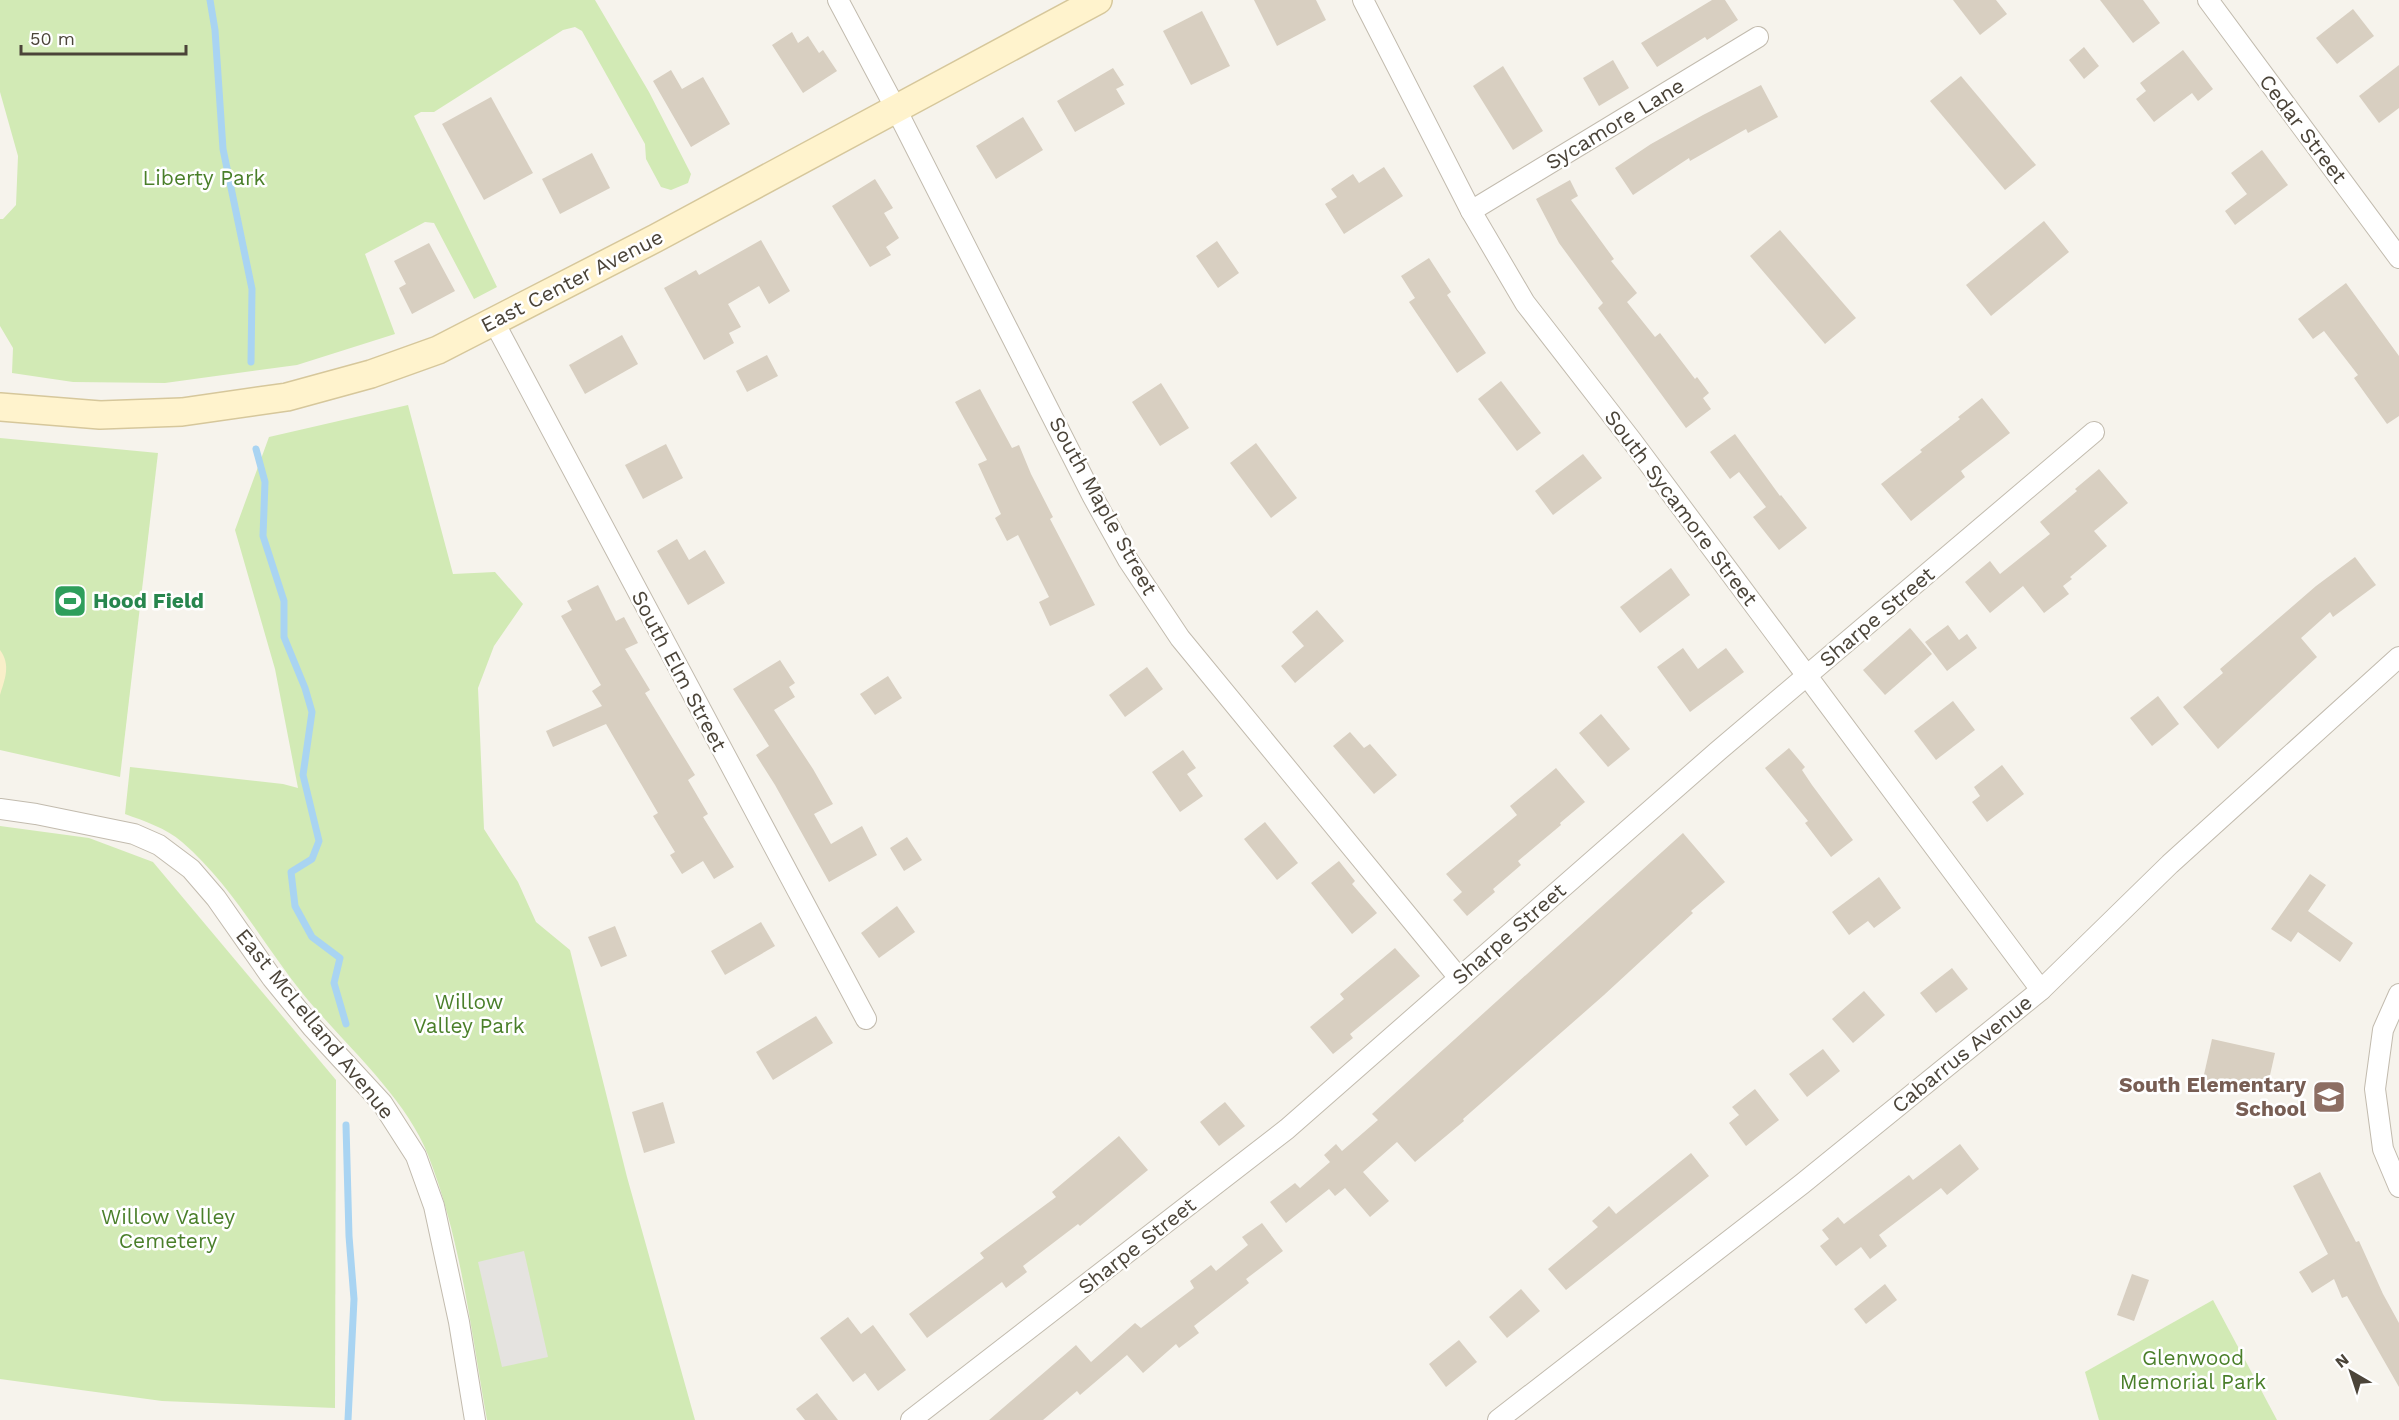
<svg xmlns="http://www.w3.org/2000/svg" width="2399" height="1420" font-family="'Work Sans',sans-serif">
	<rect width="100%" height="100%" fill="#f6f3ec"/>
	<g fill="#d2eab5">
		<path d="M0 0H595L649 92 691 174 688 183 671 190 661 187 646 159 645 144 582 31 575 27 563 30 434 112H421L414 116 497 287 474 299 434 223 425 222 365 254 395 334 297 365 165 383 73 382 12 373 13 348 0 326V219H3L16 205 18 156 0 92Z"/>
		<path d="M408 405 453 574 495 572 523 604 494 646 478 688 484 829 518 882 536 922 570 950 627 1177 695 1420H487C471 1331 461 1239 428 1155 405 1096 343 1043 303 994 263 944 231 884 182 842 166 828 144 821 125 814L130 767 283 784 298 788 275 669 235 530 269 437Z"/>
		<path d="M0 438 158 453 120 777 0 750Z"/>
		<path d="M0 826 89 838 153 862 336 1080 335 1408 162 1401 0 1379Z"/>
		<path d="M2213 1300 2277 1420H2099L2085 1372Z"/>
	</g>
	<path fill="#f9efc9" d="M0 650C11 665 5 679 0 695Z"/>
	<path fill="#e5e3e0" d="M524 1251 548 1357 502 1367 478 1262Z"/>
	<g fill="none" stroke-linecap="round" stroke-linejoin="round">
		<g stroke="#a9d4f2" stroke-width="7">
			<path d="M210 0 215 30 223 149 252 289 251 362"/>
			<path d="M256 449 265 482 263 536 284 601V637L305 688 312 712 303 775 319 841 312 859 291 872 295 906 312 937 340 958 334 983 346 1024"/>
			<path d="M346 1125 349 1236 354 1299 348 1420"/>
		</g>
	</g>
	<g fill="#d8cfc1">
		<path d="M1254 0H1316L1326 20 1277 46Z"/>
		<path d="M1712 0H1725L1738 20 1707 40 1705 37 1657 67 1641 43Z"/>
		<path d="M1953 0H1996L2007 14 1980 35Z"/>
		<path d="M2100 0H2143L2160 23 2133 43Z"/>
		<path d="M2353 9 2374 36 2337 64 2316 38Z"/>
		<path d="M1202 11 1230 66 1191 85 1163 31Z"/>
		<path d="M792 32 798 43 808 36 819 53 823 50 837 71 803 93 772 45Z"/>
		<path d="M2084 47 2099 66 2084 79 2069 60Z"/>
		<path d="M2183 50 2213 89 2198 101 2192 93 2154 122 2136 99 2146 91 2140 83Z"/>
		<path d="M1613 60 1629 88 1599 106 1583 78Z"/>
		<path d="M2399 65V108L2379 123 2359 96Z"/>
		<path d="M1503 66 1543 131 1513 150 1473 86Z"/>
		<path d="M1113 68 1124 85 1116 89 1125 104 1075 132 1057 101Z"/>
		<path d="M671 70 682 89 703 77 730 124 691 147 653 81Z"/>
		<path d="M1961 76 2036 165 2005 190 1930 101Z"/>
		<path d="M1761 85 1778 117 1748 133 1746 129 1690 161 1689 158 1633 195 1615 168 1651 144 1703 115Z"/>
		<path d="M491 97 533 173 484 200 442 124Z"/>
		<path d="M1023 117 1043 150 996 179 976 146Z"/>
		<path d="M2262 150 2288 185 2235 225 2225 211 2247 194 2231 173Z"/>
		<path d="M592 153 610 188 560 214 542 179Z"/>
		<path d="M1384 167 1403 196 1344 234 1325 204 1337 197 1331 189 1353 174 1359 183Z"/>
		<path d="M875 179 893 208 884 213 899 238 886 247 891 255 870 267 832 206Z"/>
		<path d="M1570 180 1578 196 1571 200 1614 259 1611 261 1637 293 1627 302 1655 337 1660 333 1695 379 1697 377 1709 393 1703 398 1711 409 1686 428 1598 308 1603 303 1559 243 1536 199Z"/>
		<path d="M2044 221 2069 252 1991 316 1966 285Z"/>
		<path d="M1780 230 1856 318 1825 344 1750 256Z"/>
		<path d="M761 240 790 291 769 304 759 286 728 304 741 327 729 333 734 343 704 360 664 288 696 270 699 275Z"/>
		<path d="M1217 241 1239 273 1218 288 1196 256Z"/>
		<path d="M429 243 455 291 412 314 399 288 406 284 394 261Z"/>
		<path d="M1429 258 1451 292 1447 295 1486 353 1457 373 1409 302 1415 298 1401 276Z"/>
		<path d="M2346 283 2399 356V416L2387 424 2354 378 2358 375 2324 331 2313 339 2298 319Z"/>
		<path d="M622 335 638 364 585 394 569 365Z"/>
		<path d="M767 355 778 376 747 392 736 371Z"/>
		<path d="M1501 381 1541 433 1517 451 1478 399Z"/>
		<path d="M1161 383 1189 428 1160 446 1132 402Z"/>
		<path d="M980 389 1012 448 1019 445 1031 474 1053 517 1050 519 1095 605 1050 626 1039 602 1049 597 1018 535 1007 541 995 518 1001 514 978 464 987 460 955 402Z"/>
		<path d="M1982 398 2010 433 1961 471 1965 477 1911 521 1881 484 1922 452 1920 450 1960 419 1958 417Z"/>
		<path d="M1735 434 1780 496 1781 495 1807 528 1779 550 1753 517 1766 507 1739 472 1730 479 1710 452Z"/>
		<path d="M1256 443 1297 498 1271 518 1230 463Z"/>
		<path d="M666 444 683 478 643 499 625 465Z"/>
		<path d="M1583 454 1602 478 1553 515 1535 491Z"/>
		<path d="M2099 469 2128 503 2094 531 2107 546 2070 577 2072 579 2063 586 2069 594 2044 613 2023 586 1990 613 1965 582 1990 561 2000 574 2050 534 2040 522 2077 491 2075 489Z"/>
		<path d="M677 539 689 560 705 550 725 583 688 605 657 551Z"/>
		<path d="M2355 557 2376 585 2333 617 2330 612 2301 638 2317 657 2218 749 2183 707 2223 673 2220 669 2316 586Z"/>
		<path d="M1671 568 1690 595 1640 633 1620 607Z"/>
		<path d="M598 585 616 621 624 617 638 643 625 649 650 690 645 693 695 775 688 780 708 814 703 817 734 867 714 879 703 861 682 874 670 855 675 852 653 816 658 813 606 724 553 747 546 731 602 706 592 691 601 685 561 616 572 610 567 601Z"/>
		<path d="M1317 610 1344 641 1295 683 1281 666 1304 646 1292 632Z"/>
		<path d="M1948 625 1959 640 1967 634 1977 648 1947 671 1925 642Z"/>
		<path d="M1910 628 1932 654 1885 695 1863 670Z"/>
		<path d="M1683 648 1698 669 1726 648 1744 672 1690 712 1657 667Z"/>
		<path d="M780 660 795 683 789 687 795 697 774 710 813 769 833 804 814 814 831 844 862 826 877 855 829 882 775 785 756 755 769 746 733 689Z"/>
		<path d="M1147 667 1163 689 1125 717 1109 695Z"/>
		<path d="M888 676 902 698 875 715 860 694Z"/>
		<path d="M2158 696 2179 724 2152 746 2130 718Z"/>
		<path d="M1953 701 1975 730 1936 760 1914 731Z"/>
		<path d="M1601 714 1630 749 1608 767 1579 733Z"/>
		<path d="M1350 732 1364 748 1370 744 1397 775 1374 794 1333 746Z"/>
		<path d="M1789 748 1805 767 1802 770 1812 785 1853 840 1831 857 1805 823 1808 821 1765 768Z"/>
		<path d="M1183 750 1196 768 1187 774 1203 796 1180 812 1152 772Z"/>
		<path d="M2002 765 2024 794 1987 822 1972 802 1980 796 1974 787Z"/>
		<path d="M1556 768 1585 802 1560 823 1561 825 1518 861 1521 865 1493 889 1495 892 1467 916 1453 900 1462 892 1446 874 1517 815 1510 806Z"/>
		<path d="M1265 822 1298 863 1277 880 1244 839Z"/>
		<path d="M1683 833 1725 882 1691 911 1693 913 1604 995 1463 1119 1464 1121 1415 1162 1397 1142 1363 1172 1389 1201 1370 1217 1345 1188 1335 1196 1329 1189 1286 1223 1270 1202 1295 1183 1300 1188 1330 1162 1324 1155 1336 1144 1342 1151 1378 1120 1372 1114Z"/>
		<path d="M907 837 922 860 904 871 890 848Z"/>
		<path d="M1339 861 1355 881 1352 884 1377 913 1352 934 1311 883Z"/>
		<path d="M2310 874 2326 885 2308 911 2353 943 2340 962 2298 932 2291 942 2271 929Z"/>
		<path d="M1879 877 1901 908 1874 928 1868 921 1849 935 1832 912Z"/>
		<path d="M897 906 915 932 879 958 861 933Z"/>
		<path d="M761 922 775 946 725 975 711 951Z"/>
		<path d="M615 926 627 956 601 967 588 937Z"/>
		<path d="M1395 948 1420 976 1350 1034 1353 1038 1333 1054 1310 1027 1344 999 1340 994Z"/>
		<path d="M1952 968 1968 989 1936 1013 1920 993Z"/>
		<path d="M1864 991 1885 1015 1853 1043 1832 1019Z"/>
		<path d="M816 1016 833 1043 773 1080 756 1052Z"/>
		<path d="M2212 1039 2275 1053 2266 1093 2203 1079Z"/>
		<path d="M1823 1049 1840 1071 1807 1097 1789 1074Z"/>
		<path d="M1755 1089 1779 1120 1746 1146 1729 1123 1739 1115 1732 1107Z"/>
		<path d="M663 1102 675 1143 644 1153 632 1112Z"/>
		<path d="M1225 1102 1245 1126 1219 1146 1200 1122Z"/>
		<path d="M1119 1136 1148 1170 1080 1226 1078 1224 1023 1266 1027 1272 1006 1288 1002 1282 927 1338 909 1314 984 1258 980 1253 1056 1197 1052 1192Z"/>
		<path d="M1960 1144 1979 1169 1947 1195 1941 1188 1879 1235 1887 1246 1870 1259 1861 1247 1836 1266 1820 1246 1829 1239 1822 1230 1838 1217 1844 1224 1909 1175 1913 1180Z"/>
		<path d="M1691 1153 1709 1176 1566 1290 1548 1269 1598 1227 1592 1221 1609 1206 1616 1214Z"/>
		<path d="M2320 1172 2356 1242 2359 1241 2383 1294 2399 1323V1387L2347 1296 2342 1298 2334 1279 2312 1293 2299 1272 2328 1254 2293 1186Z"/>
		<path d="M1262 1223 1283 1251 1246 1279 1249 1283 1194 1326 1199 1333 1179 1348 1176 1344 1143 1373 1127 1355 1080 1395 1077 1391 1043 1420H989L1076 1345 1091 1362 1135 1323 1141 1328 1194 1288 1190 1281 1211 1265 1216 1271 1248 1245 1242 1237Z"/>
		<path d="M2132 1274 2149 1280 2134 1321 2117 1315Z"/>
		<path d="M1885 1284 1897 1300 1866 1324 1854 1309Z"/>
		<path d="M1521 1289 1540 1311 1507 1338 1489 1317Z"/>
		<path d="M848 1317 861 1334 873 1325 906 1370 878 1391 865 1373 853 1382 820 1338Z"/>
		<path d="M1459 1340 1477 1362 1446 1387 1429 1364Z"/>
		<path d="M817 1393 838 1420H805L796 1409Z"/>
	</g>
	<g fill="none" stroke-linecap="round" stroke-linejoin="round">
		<defs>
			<g id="street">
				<path d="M838 0 896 109 1093 497 1128 560 1180 638 1459 978"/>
				<path d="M1363 0 1471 211 1525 303 1632 441 2041 990"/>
				<path d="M2208 0 2399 258"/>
				<path d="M1471 211 1758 37"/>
				<path d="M494 322 866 1019"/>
				<path d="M0 809 36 814 134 834 159 845 191 869 216 898 272 978 312 1027 382 1103 416 1156 434 1206 459 1322 475 1420"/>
				<path d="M2399 994 2383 1030 2375 1089 2383 1149 2399 1187"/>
				<path d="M911 1420 1287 1129 1718 751 2094 432"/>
				<path d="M1498 1420 1802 1184 2041 990 2170 864 2399 657"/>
			</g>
			<path id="secondary" d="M0 407 100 415 182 412 287 397 371 374 438 350 656 238 1098 0"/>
		</defs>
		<use href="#street" stroke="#c2bbae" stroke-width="22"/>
		<use href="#secondary" stroke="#d6c79b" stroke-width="30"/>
		<use href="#street" stroke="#fff" stroke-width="20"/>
		<use href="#secondary" stroke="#fff3cd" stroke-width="27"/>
	</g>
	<defs>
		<symbol id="stadium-square" viewBox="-11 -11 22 22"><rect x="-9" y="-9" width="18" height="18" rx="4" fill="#2e9e5b" stroke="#fff"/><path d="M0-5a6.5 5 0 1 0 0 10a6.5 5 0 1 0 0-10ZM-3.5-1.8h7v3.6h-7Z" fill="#fff"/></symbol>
		<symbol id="school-square" viewBox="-11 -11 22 22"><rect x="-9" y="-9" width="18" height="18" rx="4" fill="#8d6e63" stroke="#fff"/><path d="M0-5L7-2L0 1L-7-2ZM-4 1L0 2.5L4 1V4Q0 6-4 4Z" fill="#fff"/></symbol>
	</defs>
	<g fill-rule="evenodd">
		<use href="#stadium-square" x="51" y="582" width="38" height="38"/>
		<use href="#school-square" x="2310" y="1078" width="38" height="38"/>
	</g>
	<g text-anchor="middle" stroke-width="5" stroke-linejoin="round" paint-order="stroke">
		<g font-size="21" fill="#4b4439" stroke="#fff">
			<text transform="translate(1615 124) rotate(-31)" y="7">Sycamore Lane</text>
			<text transform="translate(2303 129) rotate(53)" y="7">Cedar Street</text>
			<text transform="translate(572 281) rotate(-27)" y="7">East Center Avenue</text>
			<text transform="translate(1103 506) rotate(61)" y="7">South Maple Street</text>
			<text transform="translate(1681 508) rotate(53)" y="7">South Sycamore Street</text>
			<text transform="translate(1877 617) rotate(-40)" y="7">Sharpe Street</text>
			<text transform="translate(679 671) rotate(62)" y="7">South Elm Street</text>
			<text transform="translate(1509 934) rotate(-41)" y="7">Sharpe Street</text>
			<text transform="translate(315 1024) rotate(51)" y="7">East McLelland Avenue</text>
			<text transform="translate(1962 1054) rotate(-39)" y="7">Cabarrus Avenue</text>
			<text transform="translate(1137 1246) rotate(-38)" y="7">Sharpe Street</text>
		</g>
		<g font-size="21" fill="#4a7f2a" stroke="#fff">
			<text x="204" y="185">Liberty Park</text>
			<text x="469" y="1009">Willow<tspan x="469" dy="24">Valley Park</tspan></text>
			<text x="168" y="1224">Willow Valley<tspan x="168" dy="24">Cemetery</tspan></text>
			<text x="2193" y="1365">Glenwood<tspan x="2193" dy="24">Memorial Park</tspan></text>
		</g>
		<g font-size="21" font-weight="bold" fill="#27864d" stroke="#fff" text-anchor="start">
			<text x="93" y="608">Hood Field</text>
		</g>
		<g font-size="21" font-weight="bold" fill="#785e54" stroke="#fff" text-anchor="end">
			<text x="2306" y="1092">South Elementary<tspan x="2306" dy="24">School</tspan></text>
		</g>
	</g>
	<g transform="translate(2351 1372) rotate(321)" stroke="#ffffff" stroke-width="4.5" paint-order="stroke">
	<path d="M0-4.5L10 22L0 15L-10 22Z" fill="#4b4439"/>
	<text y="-9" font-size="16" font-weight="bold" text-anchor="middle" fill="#4b4439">N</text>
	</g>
	<path d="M21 45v9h165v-9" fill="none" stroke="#4b4439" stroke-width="3"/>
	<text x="30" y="45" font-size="18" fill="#4b4439" stroke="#ffffff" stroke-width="4.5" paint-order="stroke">50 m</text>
</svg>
